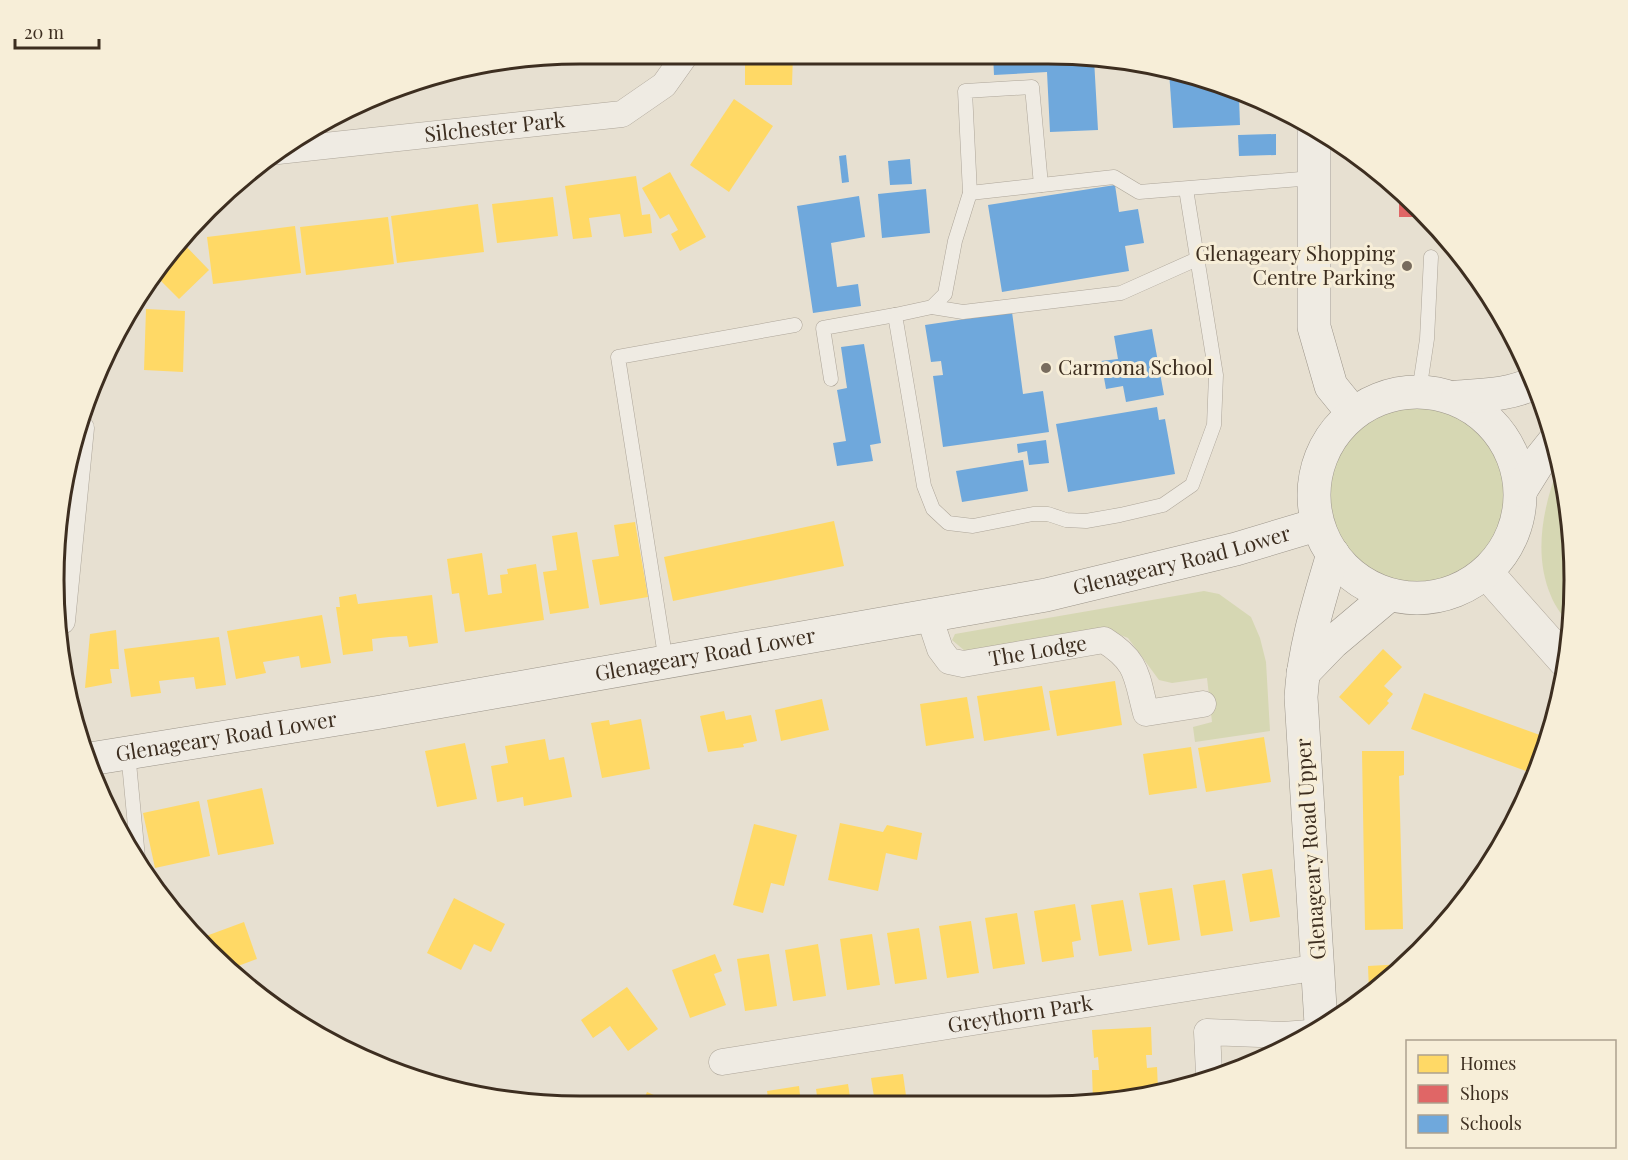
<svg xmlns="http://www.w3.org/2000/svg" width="1628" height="1160" font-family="'Playfair Display',serif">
	<rect width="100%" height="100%" fill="#e7e0d1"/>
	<g fill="#d6d7b3">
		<path d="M921 54H962V61L921 60Z"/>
		<circle cx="1417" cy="492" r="92"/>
		<path d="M1559 465 1569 511 1573 614 1571 627C1564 617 1555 607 1551 596 1533 554 1543 507 1559 465Z"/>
		<path d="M1204 591 1219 594 1251 617 1260 638 1266 662 1270 731 1195 742 1193 727 1212 722 1207 678 1172 683 1159 680 1128 638 1113 632 972 653 965 651 952 640 955 634Z"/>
	</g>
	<g fill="#ffd966">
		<path d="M745 54H793L792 85H745Z"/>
		<path d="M734 99 773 126 729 192 690 165Z"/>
		<path d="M670 172 706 237 680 251 671 234 678 230 669 214 660 219 642 188Z"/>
		<path d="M636 176 642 215 650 214 652 233 624 237 620 214 589 218 592 237 573 239 565 186Z"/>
		<path d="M553 197 558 236 497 243 492 204Z"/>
		<path d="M478 204 484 252 397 263 391 216Z"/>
		<path d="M388 217 394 264 306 275 300 227Z"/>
		<path d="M295 226 301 273 213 284 207 237Z"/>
		<path d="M180 240 209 270 179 299 157 277Z"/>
		<path d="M146 309 185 311 183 372 144 370Z"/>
		<path d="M834 521 844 566 673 601 664 557Z"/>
		<path d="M635 522 648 597 600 605 592 560 619 556 614 525Z"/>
		<path d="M577 532 589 608 550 614 543 572 557 570 552 536Z"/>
		<path d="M482 553 488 595 502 593 500 575 508 574 507 569 536 564 544 620 465 632 459 593 452 594 447 559Z"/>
		<path d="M356 594 358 604 432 595 438 643 409 647 407 636 389 637 372 639 373 651 343 655 336 607H340L339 597Z"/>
		<path d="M322 615 331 663 301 668 299 656 263 662 266 673 236 679 227 631Z"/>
		<path d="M116 630 119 669H110L112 683 85 688 90 634Z"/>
		<path d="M219 637 226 685 196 689 194 677 176 679 159 681 161 693 131 697 124 649Z"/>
		<path d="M1383 649 1402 667 1384 686 1393 694 1387 701 1389 703 1369 725 1339 697Z"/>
		<path d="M1115 681 1122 725 1057 736 1049 691Z"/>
		<path d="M1042 686 1050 730 984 741 977 696Z"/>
		<path d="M1424 693 1548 738 1534 774 1411 729Z"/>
		<path d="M967 697 974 738 926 746 920 704Z"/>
		<path d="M822 699 829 730 781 741 775 710Z"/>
		<path d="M724 711 726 720 751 715 757 741 743 744 744 747 708 752 700 716Z"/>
		<path d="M641 719 650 769 602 778 591 723 609 720 610 725Z"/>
		<path d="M1264 737 1271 782 1206 792 1198 748Z"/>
		<path d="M545 739 549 760 564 757 572 797 524 806 523 797 497 802 491 766 508 763 505 746Z"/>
		<path d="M465 743 477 799 437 807 425 751Z"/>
		<path d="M1191 747 1197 788 1149 795 1143 754Z"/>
		<path d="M1362 751H1404V775L1399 776 1403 929 1365 930Z"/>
		<path d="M262 788 274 844 218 855 207 800Z"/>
		<path d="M199 801 210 856 155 868 143 813Z"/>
		<path d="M840 823 883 832 887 825 922 833 917 860 886 853 878 891 828 880Z"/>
		<path d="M754 824 797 835 784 886 771 883 763 913 733 905Z"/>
		<path d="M1272 869 1280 917 1250 922 1242 874Z"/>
		<path d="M1225 880 1233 931 1201 936 1193 885Z"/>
		<path d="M1172 888 1180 940 1148 945 1139 893Z"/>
		<path d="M454 898 505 924 491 952 474 944 461 970 427 953Z"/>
		<path d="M1123 900 1132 951 1099 956 1091 905Z"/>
		<path d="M1075 904 1081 940 1072 942 1074 957 1042 962 1034 911Z"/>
		<path d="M1017 913 1025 964 993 969 985 918Z"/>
		<path d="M971 921 979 973 947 978 939 926Z"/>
		<path d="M244 922 257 959 230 969 198 939Z"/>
		<path d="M919 928 927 979 895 984 887 933Z"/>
		<path d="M872 934 880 985 847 990 840 939Z"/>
		<path d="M818 944 826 996 793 1001 785 950Z"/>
		<path d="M715 954 722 971 714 974 726 1005 690 1018 672 970Z"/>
		<path d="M769 954 777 1006 745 1011 737 959Z"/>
		<path d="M1404 964 1395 975 1369 991 1368 966Z"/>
		<path d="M627 987 658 1029 628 1051 610 1026 593 1038 581 1020Z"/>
		<path d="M1151 1027 1152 1055H1146L1147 1068 1157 1067 1158 1089 1117 1101 1093 1102 1092 1070H1099L1098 1057 1094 1058 1092 1030Z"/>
		<path d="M903 1074 907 1103H875L871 1078Z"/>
		<path d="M848 1084 851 1103H818L816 1089Z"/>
		<path d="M799 1086 801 1103 769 1104 767 1091Z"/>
		<path d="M647 1092 674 1104H642Z"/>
	</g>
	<path fill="#e06666" d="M1399 197 1424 217H1399Z"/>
	<g fill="#6fa8dc">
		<path d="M993 54H1048L1094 59 1098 130 1050 132 1047 72 994 75Z"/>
		<path d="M1169 71 1239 97 1240 125 1173 128Z"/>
		<path d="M1276 134V155L1239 156 1238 135Z"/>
		<path d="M846 155 849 182 842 183 839 156Z"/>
		<path d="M910 159 912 184 890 185 888 161Z"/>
		<path d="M1115 185 1119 212 1138 209 1144 243 1125 246 1129 271 1002 292 988 205Z"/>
		<path d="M926 189 930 233 882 238 878 194Z"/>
		<path d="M859 196 865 237 831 243 837 287 858 284 861 306 813 313 797 206Z"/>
		<path d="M1012 312 1023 394 1043 391 1049 432 943 447 933 376 943 375 941 361 931 362 925 325Z"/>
		<path d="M1152 329 1164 395 1126 402 1123 386 1106 389 1101 361 1118 359 1114 336Z"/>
		<path d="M864 344 881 443 870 445 873 461 837 466 833 443 846 441 837 390 847 388 841 347Z"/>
		<path d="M1157 407 1159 420 1165 419 1175 474 1068 492 1056 424Z"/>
		<path d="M1046 440 1049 463 1029 465 1027 451 1018 453 1017 444Z"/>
		<path d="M1023 460 1028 491 962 502 956 471Z"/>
	</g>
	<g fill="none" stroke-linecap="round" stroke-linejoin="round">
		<defs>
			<g id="service">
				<path d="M1041 185 1032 87 965 91 970 193 955 241 945 294 932 307 895 315 924 486 933 509 948 523 973 526 1033 514H1048L1066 520 1086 521 1120 515 1163 505 1192 485 1214 425 1216 375 1186 189"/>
				<path d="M970 193 1114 177 1139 192 1313 178"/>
				<path d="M932 307 963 312 1121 293 1197 259"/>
				<path d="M831 379 823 328 895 315"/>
				<path d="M1419 392 1427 339 1431 257"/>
				<path d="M666 662 618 357 795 325"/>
				<path d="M128 752 138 858"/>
			</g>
			<g id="minor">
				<path id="s1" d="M278 151 622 114 664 85 686 54"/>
				<path id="s2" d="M929 616 940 649 949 661 963 664 1104 640C1139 662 1136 676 1146 713L1203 704"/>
				<path d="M62 621 81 428"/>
				<path id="s3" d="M722 1062 1319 967"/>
				<path d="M1209 1073 1207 1032 1283 1035 1309 1033"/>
			</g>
			<path id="tertiary" d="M1486 572 1565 661"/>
			<g id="secondary">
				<path d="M1314 127V327L1331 386 1353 413"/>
				<circle cx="1417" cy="495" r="103"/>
				<path d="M1458 397C1485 395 1509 395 1534 383"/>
				<path d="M1521 490 1541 458 1553 443"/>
				<path d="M1303 673 1332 643 1389 595"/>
				<path id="s4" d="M90 759 381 712 1046 595 1236 549 1316 525"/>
				<path d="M1321 1024 1301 697C1304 648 1319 601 1333 554"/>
			</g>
		</defs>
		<use href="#service" stroke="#ada599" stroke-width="15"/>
		<use href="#minor" stroke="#ada599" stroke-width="27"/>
		<use href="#tertiary" stroke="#ada599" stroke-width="34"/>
		<use href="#secondary" stroke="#9c958a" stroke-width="34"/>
		<use href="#service" stroke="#efebe3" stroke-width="14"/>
		<use href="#minor" stroke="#efebe3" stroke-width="26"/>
		<use href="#tertiary" stroke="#efebe3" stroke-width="33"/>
		<use href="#secondary" stroke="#efebe3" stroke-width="33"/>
	</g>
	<g fill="#786c5e" stroke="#f7eed8" stroke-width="2">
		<circle cx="1407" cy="266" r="6"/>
		<circle cx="1046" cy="368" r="6"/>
	</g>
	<g text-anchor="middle" stroke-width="6" stroke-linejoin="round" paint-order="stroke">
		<g font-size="21" fill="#3d2e20" stroke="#f7eed8">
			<text dy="7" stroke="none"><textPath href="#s1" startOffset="218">Silchester Park</textPath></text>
			<text dy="7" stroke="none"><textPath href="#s4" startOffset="1110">Glenageary Road Lower</textPath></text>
			<text dy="7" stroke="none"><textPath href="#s2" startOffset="140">The Lodge</textPath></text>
			<text dy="7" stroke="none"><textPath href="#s4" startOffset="624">Glenageary Road Lower</textPath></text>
			<text dy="7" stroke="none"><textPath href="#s4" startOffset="138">Glenageary Road Lower</textPath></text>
			<text transform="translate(1311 849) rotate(-94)" y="7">Glenageary Road Upper</text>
			<text dy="7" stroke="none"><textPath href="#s3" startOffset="302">Greythorn Park</textPath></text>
		</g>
		<g font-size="21" fill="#3d2e20" stroke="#f7eed8" text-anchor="end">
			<text x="1395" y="261">Glenageary Shopping<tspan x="1395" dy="24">Centre Parking</tspan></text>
			<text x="1058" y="375" text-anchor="start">Carmona School</text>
		</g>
	</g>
	<path d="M0 0H1628V1160H0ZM580 64H1048A516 516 0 0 1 1564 580V580A516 516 0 0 1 1048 1096H580A516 516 0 0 1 64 580V580A516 516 0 0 1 580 64Z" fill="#f7eed8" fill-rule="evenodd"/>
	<path fill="none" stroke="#3d2e20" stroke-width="3" d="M580 64H1048A516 516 0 0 1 1564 580V580A516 516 0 0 1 1048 1096H580A516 516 0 0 1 64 580V580A516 516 0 0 1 580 64Z"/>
	<rect x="1406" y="1040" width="210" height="108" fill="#f7eed8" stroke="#ada18e" stroke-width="1.5"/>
	<rect x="1418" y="1055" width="30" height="18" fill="#ffd966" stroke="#ada18e" stroke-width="1.5"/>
	<text x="1460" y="1070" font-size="18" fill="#3d2e20">Homes</text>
	<rect x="1418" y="1085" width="30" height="18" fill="#e06666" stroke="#ada18e" stroke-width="1.5"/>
	<text x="1460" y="1100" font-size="18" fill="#3d2e20">Shops</text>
	<rect x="1418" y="1115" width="30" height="18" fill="#6fa8dc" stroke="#ada18e" stroke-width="1.5"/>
	<text x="1460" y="1130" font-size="18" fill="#3d2e20">Schools</text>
	<path d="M15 39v9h84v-9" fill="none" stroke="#3d2e20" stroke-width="3"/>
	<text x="24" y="39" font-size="18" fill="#3d2e20" stroke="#f7eed8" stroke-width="4.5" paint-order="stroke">20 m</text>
</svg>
